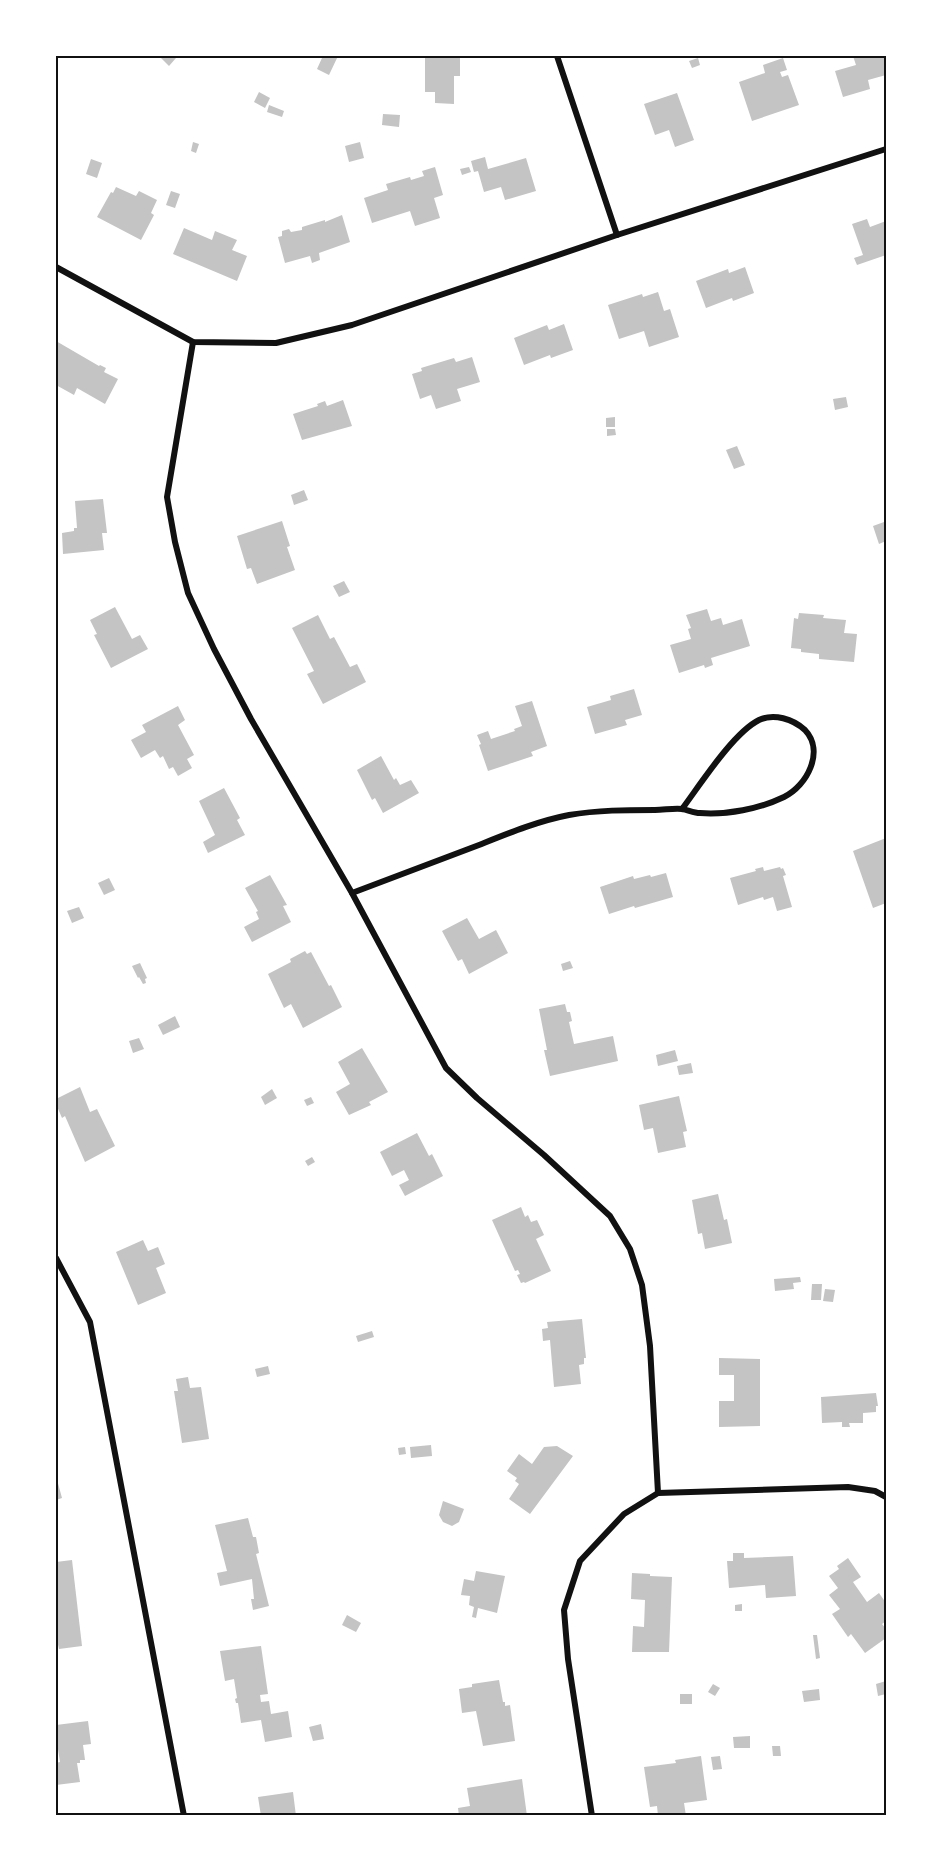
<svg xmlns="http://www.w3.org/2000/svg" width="942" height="1871" font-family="'Varela Round',sans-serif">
	<rect width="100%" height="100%" fill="#fff"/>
	<g fill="#c4c4c4">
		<path d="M164 56H173L176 58 169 66 161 58Z"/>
		<path d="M317 56H338L329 75 317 69 322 58Z"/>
		<path d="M425 56H460V76H454V104L435 103V92H425Z"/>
		<path d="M853 56H886V75L868 80 870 89 843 97 835 71 856 65Z"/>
		<path d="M698 58 700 65 692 68 689 61Z"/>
		<path d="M783 58 787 70 780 72 782 77 788 75 799 105 752 121 739 82 765 73 763 65Z"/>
		<path d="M259 92 270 98 265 108 254 102Z"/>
		<path d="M677 93 694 140 675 147 669 130 655 135 644 104Z"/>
		<path d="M269 105 284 111 282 117 267 112Z"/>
		<path d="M383 114 400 115 399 127 382 125Z"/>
		<path d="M193 142 199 144 196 153 191 151Z"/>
		<path d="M360 142 364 158 349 162 345 146Z"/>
		<path d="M485 157 488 169 526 158 536 191 505 200 501 187 484 192 478 171 474 172 471 161Z"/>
		<path d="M91 159 102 163 97 178 86 174Z"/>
		<path d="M435 167 443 195 434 198 440 218 415 226 410 211 372 223 364 198 388 190 386 184 410 177 411 180 424 176 422 171Z"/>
		<path d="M469 167 471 172 462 175 460 169Z"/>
		<path d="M116 187 136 196 139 191 157 200 151 213 154 215 141 240 97 217 111 192 113 193Z"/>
		<path d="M171 191 180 194 175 208 166 205Z"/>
		<path d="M342 215 350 242 319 253 320 260 312 263 310 256 285 263 278 237 282 236V231L289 229 291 232 302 230V227L325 220V222Z"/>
		<path d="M867 219 870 227 886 221V255L857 265 854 258 863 255 852 224Z"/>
		<path d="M184 228 212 240 215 231 237 240 232 250 247 256 237 281 173 254Z"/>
		<path d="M745 267 754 293 733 301 732 298 706 308 696 281 728 269 729 273Z"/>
		<path d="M658 292 664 311 670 309 679 337 649 347 644 331 619 339 608 305 642 294 643 297Z"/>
		<path d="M564 324 573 350 551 358 550 355 524 365 514 338 547 325 549 330Z"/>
		<path d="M56 341 99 366 100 365 106 368 104 372 118 379 105 404 77 388 74 395 56 385Z"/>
		<path d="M472 357 480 382 457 389 461 401 436 409 431 395 420 399 412 374 422 371 421 368 454 358 456 362Z"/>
		<path d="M846 397 848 407 835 410 833 399Z"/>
		<path d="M343 400 352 426 302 440 293 414 318 406 317 404 325 401 327 406Z"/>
		<path d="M615 417V427H606V418Z"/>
		<path d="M607 429H615L616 435 607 436Z"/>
		<path d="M737 446 745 465 734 469 726 450Z"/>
		<path d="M304 490 308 500 294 505 291 495Z"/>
		<path d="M103 499 107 533H102L104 550 63 554 62 533 74 531V528H77L75 501Z"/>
		<path d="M282 521 290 546 287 547 295 570 257 584 251 568 247 569 237 536Z"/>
		<path d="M884 522 886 531V541L879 544 873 526Z"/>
		<path d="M344 581 350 592 339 597 333 586Z"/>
		<path d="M115 607 132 639 140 635 148 649 111 668 94 635 97 634 90 620Z"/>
		<path d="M707 609 711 621 721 618 723 625 742 619 750 646 711 658 713 665 705 668 704 665 679 673 670 645 691 639 688 629 691 628 686 615Z"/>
		<path d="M799 613 824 615 823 618 846 620 844 633 857 634 854 662 819 659V654L801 652V649L791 648 794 618 798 619Z"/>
		<path d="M318 615 330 639 334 637 350 667 357 664 366 682 323 704 307 674 314 671 292 628Z"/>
		<path d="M634 689 642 715 625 720 627 725 595 734 587 707 611 700 610 696Z"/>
		<path d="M532 701 547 746 531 752 533 756 488 771 479 745 481 744 477 735 488 731 491 739 515 731 514 729 522 726 515 706Z"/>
		<path d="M178 706 185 720 178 725 194 755 187 759 192 768 178 776 173 767 169 769 163 756 160 758 155 750 141 758 131 740 146 732 142 725Z"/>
		<path d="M381 756 394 780 396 778 400 785 411 780 419 793 383 813 375 798 372 800 357 770Z"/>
		<path d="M224 788 240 818 237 820 245 835 208 853 203 842 215 835 199 801Z"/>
		<path d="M886 838V879L884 880 886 887V903L873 908 853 851Z"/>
		<path d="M763 867 764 871 780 867 781 869 783 868 786 875 783 876 792 907 777 911 773 897 764 900 763 897 738 905 730 878 756 871 755 869Z"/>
		<path d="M666 873 673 897 635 908 634 906 609 914 600 887 633 876 634 879 650 875 651 877Z"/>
		<path d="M270 875 287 905 283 906 291 922 252 942 244 927 259 919 256 912 258 911 245 888Z"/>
		<path d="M109 878 115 890 104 895 98 883Z"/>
		<path d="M79 907 84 918 72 923 67 911Z"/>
		<path d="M467 918 479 939 496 930 508 953 469 974 462 959 458 961 442 931Z"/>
		<path d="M305 951 307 954 311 952 329 986 331 985 342 1007 303 1028 291 1004 284 1008 268 974 291 962 290 959Z"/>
		<path d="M570 961 573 968 563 971 561 964Z"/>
		<path d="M140 963 147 978 145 979 146 983 143 984 139 977 138 978 132 966Z"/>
		<path d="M565 1004 567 1012H570L572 1021 569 1022 574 1044 613 1036 618 1061 550 1076 544 1050H547L539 1009Z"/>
		<path d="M175 1016 180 1027 163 1035 158 1025Z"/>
		<path d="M139 1038 144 1049 133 1053 129 1041Z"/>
		<path d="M362 1048 388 1092 369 1102 371 1105 349 1115 336 1092 350 1084 338 1062Z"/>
		<path d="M675 1050 678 1061 658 1066 656 1055Z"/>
		<path d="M691 1063 693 1073 679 1075 677 1066Z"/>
		<path d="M80 1087 90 1112 97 1109 115 1146 85 1162 65 1116 62 1118 56 1104V1099Z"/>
		<path d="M272 1089 277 1098 265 1105 261 1097Z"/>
		<path d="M679 1096 687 1131 683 1132 686 1147 658 1153 653 1128 644 1130 639 1105Z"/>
		<path d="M311 1097 314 1103 307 1106 304 1100Z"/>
		<path d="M417 1133 429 1156 432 1154 443 1176 405 1196 399 1185 409 1180 404 1170 392 1176 380 1152Z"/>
		<path d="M312 1157 315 1162 308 1166 305 1161Z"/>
		<path d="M718 1194 724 1220 727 1219 732 1243 705 1249 702 1233 698 1234 692 1200Z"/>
		<path d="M521 1207 525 1217 528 1215 531 1222 537 1220 544 1235 536 1239 551 1271 525 1283 524 1282 521 1283 517 1275 520 1274 518 1270 515 1271 492 1220Z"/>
		<path d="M143 1240 148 1251 158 1247 165 1264 156 1268 166 1293 138 1305 116 1252Z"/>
		<path d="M800 1277 801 1282 793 1283 794 1289 775 1291 774 1279Z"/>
		<path d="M812 1284H822L821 1300H811Z"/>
		<path d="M825 1289 835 1290 833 1302 823 1301Z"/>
		<path d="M582 1319 586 1358H584V1364L579 1365 581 1384 554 1387 550 1340 543 1341 542 1329 548 1328 547 1322Z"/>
		<path d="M372 1331 374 1337 358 1342 356 1336Z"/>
		<path d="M719 1358 760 1359V1426L719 1427V1401H734V1375H719Z"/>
		<path d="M268 1366 270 1374 257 1377 255 1369Z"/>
		<path d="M188 1377 190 1388 201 1387 209 1439 182 1443 174 1391H178L176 1379Z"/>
		<path d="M876 1393 878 1406H876V1412L863 1413V1423H849L850 1427H842V1422L822 1423 821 1397Z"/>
		<path d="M431 1445 432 1456 411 1458 410 1447Z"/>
		<path d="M557 1446 573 1456 530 1514 509 1499 519 1484 515 1481 517 1478 507 1471 519 1454 532 1464 544 1447Z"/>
		<path d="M405 1447 406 1454 399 1455 398 1448Z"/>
		<path d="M56 1476 62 1498 56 1500Z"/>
		<path d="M443 1501 464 1509 459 1522 452 1526 443 1522 439 1515Z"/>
		<path d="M248 1518 253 1537H256L259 1553 256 1554 269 1606 253 1610 251 1599H254L252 1579 220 1586 217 1573 227 1571 215 1525Z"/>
		<path d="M733 1553H744V1558L793 1556 796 1596 766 1598 765 1585 729 1588 727 1561H733Z"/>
		<path d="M848 1558 861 1577 853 1582 867 1602 879 1593 886 1603V1621L882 1624 886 1629V1638L865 1653 851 1634 848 1637 832 1614 840 1609 829 1595 838 1588 829 1576 839 1569 837 1566Z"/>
		<path d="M72 1560 82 1646 59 1649 56 1636V1562Z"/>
		<path d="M476 1571 505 1576 497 1613 478 1608 476 1618 472 1617 474 1607 469 1605 470 1596 461 1595 464 1579 474 1581Z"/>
		<path d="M632 1573 650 1574V1576L672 1577 669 1652H632L633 1626 644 1627 645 1600 631 1599Z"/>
		<path d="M742 1604V1611H735V1605Z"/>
		<path d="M347 1615 361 1623 356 1632 342 1625Z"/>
		<path d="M813 1635H817L820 1658 816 1659Z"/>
		<path d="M261 1646 268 1694 260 1695 261 1702 269 1701 271 1714 288 1711 292 1737 265 1742 261 1720 241 1723 238 1703H236L235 1699 237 1698 234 1679 225 1681 220 1651Z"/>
		<path d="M499 1680 503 1702H505V1706L510 1705 515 1741 483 1746 476 1711 462 1713 459 1689 472 1687V1684Z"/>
		<path d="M886 1681V1694L878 1696 876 1684Z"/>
		<path d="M713 1684 720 1688 715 1696 708 1692Z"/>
		<path d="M819 1689 820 1700 804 1702 802 1691Z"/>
		<rect x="680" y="1694" width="12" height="10"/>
		<path d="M88 1721 91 1744 83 1745 85 1760H80V1763H77L80 1782 56 1785V1763L60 1762 57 1743H56V1725Z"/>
		<path d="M321 1724 324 1739 313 1741 309 1727Z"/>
		<path d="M750 1736V1748H734L733 1737Z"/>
		<path d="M772 1746H780L781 1756H773Z"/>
		<path d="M701 1756 707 1800 684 1803 686 1816H658L657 1806 650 1807 644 1767 676 1763 675 1760Z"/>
		<path d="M720 1756 722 1769 713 1770 711 1757Z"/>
		<path d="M522 1779 527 1816H459L458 1808 470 1806 467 1788Z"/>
		<path d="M293 1792 296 1816H261L258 1797Z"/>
	</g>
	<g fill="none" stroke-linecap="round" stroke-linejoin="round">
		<g stroke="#111" stroke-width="6">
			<path d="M557 56 617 235"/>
			<path d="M56 267 193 342 276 343 352 325 617 235 886 149"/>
			<path d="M193 342 167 497 175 542 188 593 214 649 251 719 352 893 446 1068 477 1098 544 1155 610 1216 630 1249 642 1285 650 1346 658 1493"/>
			<path d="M352 893C394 877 436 861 479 845 509 833 538 821 569 815 598 810 626 810 655 810 664 810 674 808 682 809 688 810 694 813 700 813 727 815 759 809 784 797 807 786 825 751 805 730 793 719 774 713 759 720 733 733 700 785 682 809"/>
			<path d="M56 1258 90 1322 184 1816"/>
			<path d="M592 1816 568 1659 564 1610 580 1561 624 1514 658 1493 848 1487 875 1491 886 1497"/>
		</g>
	</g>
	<rect width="942" height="1871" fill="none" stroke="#ffffff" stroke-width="114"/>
	<rect x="57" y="57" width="828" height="1757" fill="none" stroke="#111" stroke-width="2"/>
</svg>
